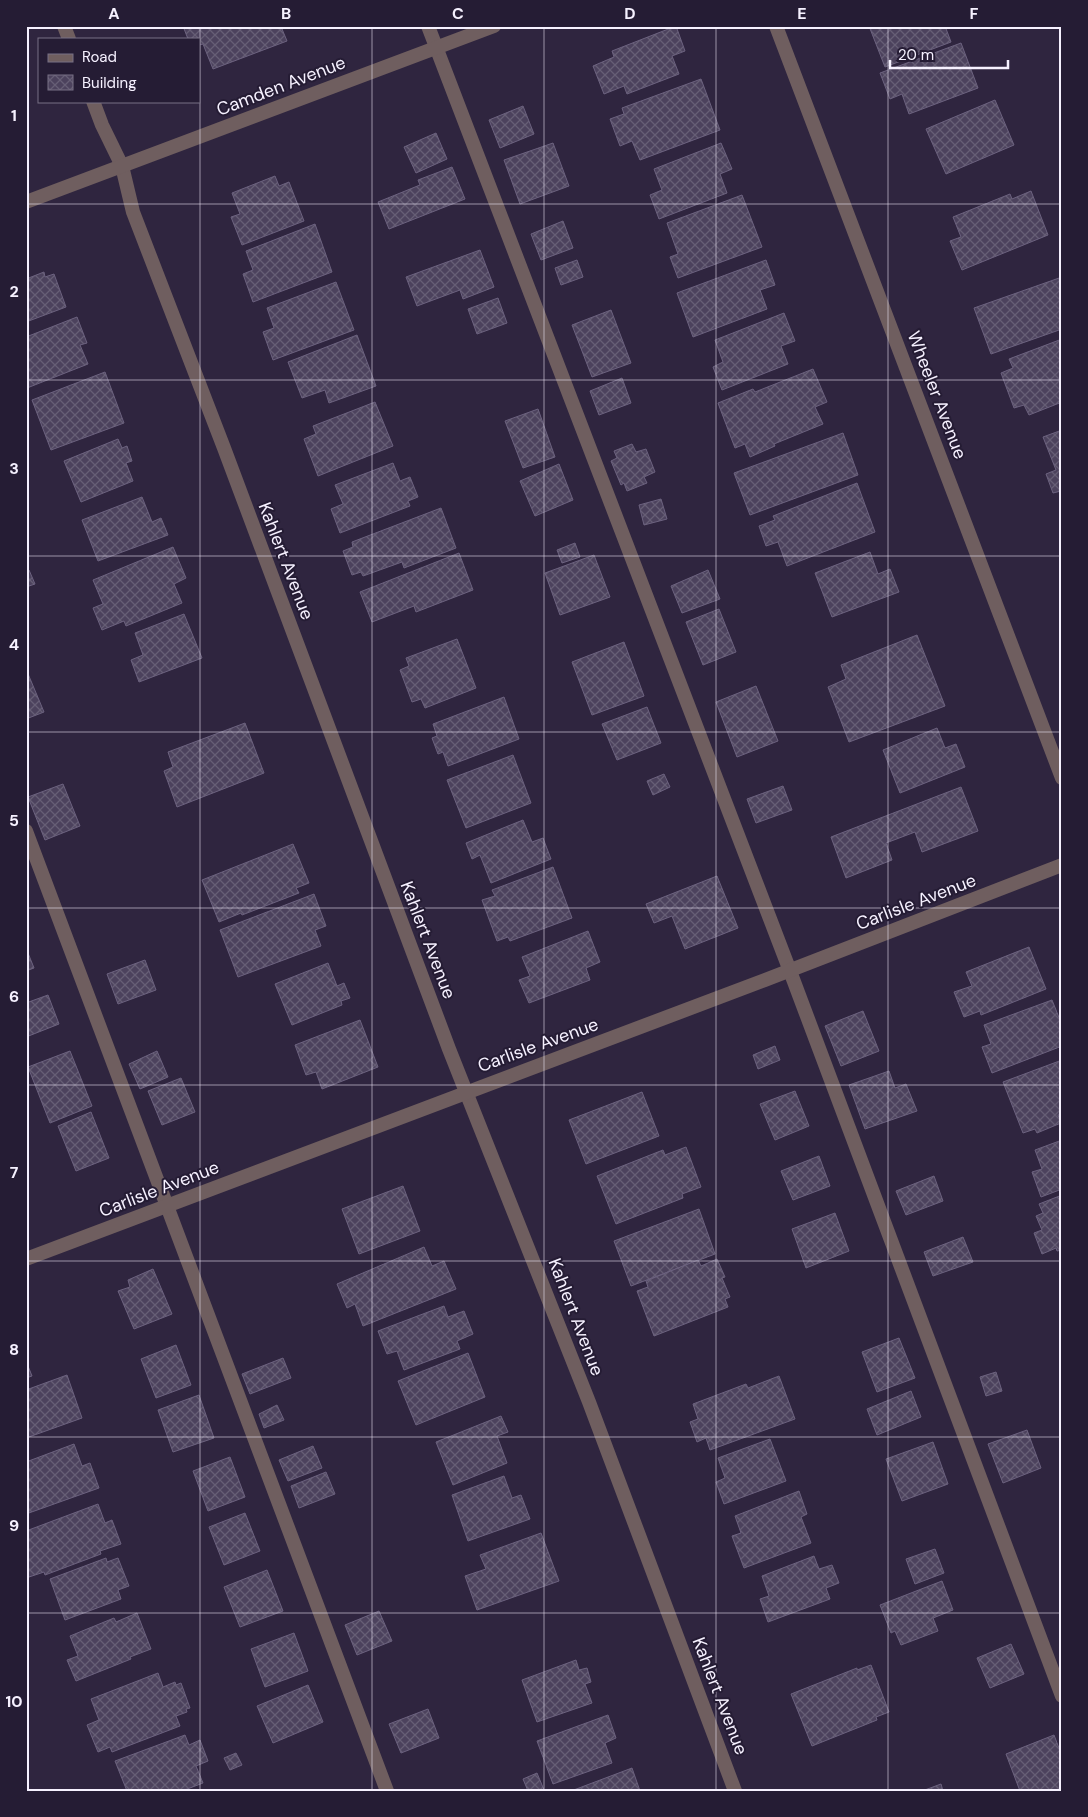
<svg xmlns="http://www.w3.org/2000/svg" width="1088" height="1817" font-family="'DM Sans',sans-serif">
	<defs>
		<pattern id="building-cross-hatch" width="8" height="8" patternUnits="userSpaceOnUse" patternTransform="scale(1.25)"><rect width="8" height="8" fill="#4c425d"/><path d="M0 0l8 8M0 8l8-8" fill="none" stroke="#665e75"/></pattern>
	</defs>
	<rect width="100%" height="100%" fill="#2f253f"/>
	<g fill="url(#building-cross-hatch)" stroke="#6c627f">
		<path d="M183 26H290L282 29 287 41 213 69 203 44 199 45V39H188Z"/>
		<path d="M676 26 685 51 672 56 679 74 627 94 624 86 604 94 593 66 614 57 612 51Z"/>
		<path d="M869 26H945L951 42 885 67Z"/>
		<path d="M961 43 978 88 909 114 902 94 890 99 880 73Z"/>
		<path d="M701 79 720 130 640 160 632 141 620 146 610 119 624 114 622 108Z"/>
		<path d="M995 100 1014 145 946 174 926 129Z"/>
		<path d="M523 106 534 134 500 148 489 120Z"/>
		<path d="M436 133 447 159 416 173 404 147Z"/>
		<path d="M553 143 569 186 520 204 504 160Z"/>
		<path d="M721 143 732 169 720 174 727 193 659 219 650 195 662 190 654 169Z"/>
		<path d="M452 167 465 199 389 229 378 202 420 185 418 180Z"/>
		<path d="M275 176 279 186 289 182 304 221 242 245 231 217 240 214 232 193Z"/>
		<path d="M1031 191 1048 235 962 270 950 241 961 237 953 217 1010 194 1012 199Z"/>
		<path d="M742 195 762 247 678 278 670 257 678 254 667 223Z"/>
		<path d="M563 221 573 248 541 260 531 234Z"/>
		<path d="M315 224 332 272 253 302 243 274 253 270 246 251Z"/>
		<path d="M480 250 494 287 463 299 460 290 417 306 406 277Z"/>
		<path d="M577 260 583 277 561 285 555 268Z"/>
		<path d="M766 260 775 285 760 290 767 309 693 337 677 293Z"/>
		<path d="M44 272 45 277 54 274 66 307 26 322V279Z"/>
		<path d="M1062 277V329L991 354 974 308Z"/>
		<path d="M336 282 354 330 273 360 263 332 274 328 267 308Z"/>
		<path d="M498 298 507 323 477 334 468 309Z"/>
		<path d="M611 310 631 363 592 377 572 325Z"/>
		<path d="M784 313 795 341 781 346 788 364 722 390 713 367 723 362 715 340Z"/>
		<path d="M77 317 87 343 80 345 88 364 27 388 26 337Z"/>
		<path d="M357 335 376 386 329 403 325 390 302 398 288 362Z"/>
		<path d="M1062 339V402L1029 415 1024 405 1014 408 1001 373 1013 368 1009 359Z"/>
		<path d="M813 369 827 402 815 407 823 424 774 444 775 446 750 457 745 444 735 448 718 403 753 389 755 392Z"/>
		<path d="M105 372 124 423 51 450 32 400Z"/>
		<path d="M622 378 631 403 599 415 590 391Z"/>
		<path d="M375 402 393 446 318 476 304 439 316 434 313 426Z"/>
		<path d="M538 409 555 457 523 468 505 421Z"/>
		<path d="M1062 430V494L1061 491 1053 493 1046 474 1056 470 1043 437Z"/>
		<path d="M843 433 858 475 750 515 734 473Z"/>
		<path d="M118 439 122 448 127 446 132 461 126 463 133 481 81 502 64 461Z"/>
		<path d="M632 444 636 452 646 449 655 472 644 477 647 483 627 491 624 483 621 485 611 461 617 458 614 451Z"/>
		<path d="M393 463 400 481 410 477 418 497 408 501 410 506 340 533 331 509 343 504 335 485Z"/>
		<path d="M559 464 573 500 535 516 520 481Z"/>
		<path d="M857 483 875 532 787 566 778 542 766 546 759 526 775 520 773 516Z"/>
		<path d="M142 497 152 522 161 518 168 535 98 561 82 520Z"/>
		<path d="M661 499 667 519 644 525 639 505Z"/>
		<path d="M441 508 456 548 404 568 402 562 363 576 361 572 352 575 343 551 353 547 352 542Z"/>
		<path d="M575 543 580 557 562 563 557 550Z"/>
		<path d="M173 547 186 578 174 584 182 603 126 626 124 621 102 630 93 608 103 604 93 580Z"/>
		<path d="M870 552 878 574 890 569 899 592 832 617 815 573Z"/>
		<path d="M459 553 473 590 416 612 414 606 372 622 360 592Z"/>
		<path d="M594 555 610 597 560 615 545 573Z"/>
		<path d="M29 570 35 584 26 587V571Z"/>
		<path d="M708 570 720 599 682 613 671 586Z"/>
		<path d="M719 609 736 652 703 665 686 622Z"/>
		<path d="M184 614 202 658 139 682 131 660 143 655 135 633Z"/>
		<path d="M917 635 945 706 849 742 828 687 846 679 841 665Z"/>
		<path d="M457 639 476 688 425 708 421 699 412 702 400 670 409 666 406 658Z"/>
		<path d="M624 642 644 696 592 715 572 662Z"/>
		<path d="M26 669 44 712 26 719Z"/>
		<path d="M756 686 778 741 737 757 716 702Z"/>
		<path d="M504 697 519 739 448 766 443 752 438 754 432 738 437 736 433 724Z"/>
		<path d="M647 707 661 743 617 760 602 724Z"/>
		<path d="M245 723 264 773 177 807 164 771 173 767 168 752Z"/>
		<path d="M937 728 945 748 956 744 965 767 900 793 883 750Z"/>
		<path d="M513 755 531 803 466 828 447 780Z"/>
		<path d="M664 774 670 787 653 795 647 781Z"/>
		<path d="M63 784 80 826 45 840 28 797Z"/>
		<path d="M783 786 792 810 756 823 747 799Z"/>
		<path d="M961 787 978 831 922 852 915 832 886 843 892 860 846 878 831 837Z"/>
		<path d="M523 820 532 842 543 838 551 859 491 883 480 855 472 859 466 843Z"/>
		<path d="M293 844 309 883 296 888 299 893 242 915 241 913 219 922 202 880Z"/>
		<path d="M553 867 572 918 510 941 508 937 497 941 482 900 495 896 492 890Z"/>
		<path d="M717 876 738 928 685 949 672 916 654 923 646 904Z"/>
		<path d="M314 894 326 926 315 930 321 946 238 977 220 930Z"/>
		<path d="M588 931 600 962 586 968 590 980 529 1003 519 980 530 976 522 957Z"/>
		<path d="M1029 947 1046 989 981 1015 980 1011 964 1017 954 992 972 986 966 972Z"/>
		<path d="M26 948 34 968 26 971Z"/>
		<path d="M145 960 156 990 118 1004 107 974Z"/>
		<path d="M328 963 337 986 344 983 350 998 341 1001 342 1005 292 1025 275 984Z"/>
		<path d="M48 995 59 1024 26 1037V1003Z"/>
		<path d="M1052 1000 1062 1025V1046L992 1073 982 1047 991 1044 984 1025Z"/>
		<path d="M863 1011 879 1051 841 1066 825 1026Z"/>
		<path d="M360 1020 378 1067 322 1089 316 1072 306 1075 295 1045Z"/>
		<path d="M775 1046 780 1060 758 1069 753 1055Z"/>
		<path d="M70 1051 92 1106 50 1123 28 1067Z"/>
		<path d="M157 1051 168 1077 140 1089 129 1064Z"/>
		<path d="M1062 1060V1114L1058 1115 1061 1123 1037 1133 1035 1129 1023 1133 1003 1082Z"/>
		<path d="M889 1071 895 1088 906 1084 917 1111 865 1129 849 1085Z"/>
		<path d="M181 1078 195 1112 162 1125 148 1091Z"/>
		<path d="M795 1091 809 1126 775 1140 760 1104Z"/>
		<path d="M642 1092 659 1136 586 1164 569 1120Z"/>
		<path d="M91 1112 109 1158 76 1171 58 1126Z"/>
		<path d="M1062 1140V1189L1041 1197 1032 1172 1042 1169 1035 1150Z"/>
		<path d="M686 1147 701 1187 682 1194 683 1198 616 1224 597 1176 663 1150 665 1155Z"/>
		<path d="M819 1156 830 1186 793 1200 781 1171Z"/>
		<path d="M934 1176 943 1201 906 1215 896 1191Z"/>
		<path d="M403 1186 420 1231 359 1254 342 1209Z"/>
		<path d="M1062 1195V1250L1057 1251 1056 1248 1042 1254 1034 1233 1042 1230 1036 1216 1043 1213 1039 1204Z"/>
		<path d="M699 1209 715 1254 631 1286 614 1241Z"/>
		<path d="M835 1213 849 1251 806 1268 792 1229Z"/>
		<path d="M963 1237 973 1262 933 1276 924 1252Z"/>
		<path d="M424 1247 432 1266 444 1261 456 1289 363 1326 355 1304 347 1308 337 1284Z"/>
		<path d="M717 1259 725 1277 722 1278 730 1297 725 1299 728 1307 654 1336 637 1291 648 1287 646 1281 698 1260 701 1266Z"/>
		<path d="M153 1269 172 1314 134 1329 118 1291 130 1287 128 1280Z"/>
		<path d="M444 1306 448 1317 464 1311 473 1334 457 1341 460 1349 404 1370 397 1351 387 1354 378 1331Z"/>
		<path d="M899 1338 915 1378 877 1392 862 1352Z"/>
		<path d="M176 1345 191 1385 156 1398 141 1359Z"/>
		<path d="M468 1353 485 1397 416 1425 398 1381Z"/>
		<path d="M283 1358 291 1378 250 1394 242 1374Z"/>
		<path d="M26 1361 32 1376 26 1378Z"/>
		<path d="M996 1372 1002 1391 986 1396 980 1377Z"/>
		<path d="M67 1375 82 1418 26 1438V1390Z"/>
		<path d="M779 1376 795 1419 710 1450 706 1438 697 1442 690 1422 698 1419 693 1404 746 1384 748 1388Z"/>
		<path d="M911 1391 921 1417 877 1435 867 1409Z"/>
		<path d="M199 1395 214 1438 173 1452 158 1410Z"/>
		<path d="M277 1405 284 1420 264 1428 259 1414Z"/>
		<path d="M501 1416 508 1432 497 1436 507 1463 453 1485 436 1442Z"/>
		<path d="M1027 1430 1041 1468 1003 1483 988 1444Z"/>
		<path d="M770 1439 786 1481 724 1504 716 1482 725 1478 718 1458Z"/>
		<path d="M933 1442 948 1484 902 1501 886 1459Z"/>
		<path d="M74 1444 82 1466 90 1463 99 1488 26 1514V1462Z"/>
		<path d="M313 1446 322 1468 288 1481 279 1460Z"/>
		<path d="M230 1457 245 1497 208 1511 193 1471Z"/>
		<path d="M326 1472 335 1494 299 1508 291 1486Z"/>
		<path d="M504 1476 512 1498 521 1495 530 1519 468 1541 452 1495Z"/>
		<path d="M799 1491 807 1514 801 1517 811 1543 744 1568 732 1536 741 1533 735 1516Z"/>
		<path d="M98 1504 105 1523 112 1520 121 1544 100 1551 101 1554 45 1575 44 1572 29 1577 26 1569V1531Z"/>
		<path d="M245 1513 260 1551 224 1565 209 1527Z"/>
		<path d="M541 1533 559 1581 477 1610 465 1576 486 1569 480 1555Z"/>
		<path d="M935 1549 944 1573 915 1584 906 1559Z"/>
		<path d="M814 1556 819 1569 832 1565 839 1583 826 1588 830 1599 768 1622 760 1599 769 1596 762 1576Z"/>
		<path d="M106 1558 107 1562 118 1558 129 1586 118 1590 121 1599 65 1620 50 1579Z"/>
		<path d="M267 1570 283 1611 240 1627 224 1587Z"/>
		<path d="M942 1581 953 1610 933 1618 938 1631 901 1645 895 1631 891 1633 880 1605Z"/>
		<path d="M379 1611 392 1641 357 1655 345 1625Z"/>
		<path d="M137 1613 151 1649 130 1657 131 1659 76 1681 67 1660 78 1656 70 1636 114 1618 116 1622Z"/>
		<path d="M294 1633 308 1671 265 1687 251 1649Z"/>
		<path d="M1011 1644 1024 1674 990 1688 977 1658Z"/>
		<path d="M576 1660 579 1670 587 1668 591 1682 585 1684 592 1703 537 1722 522 1680Z"/>
		<path d="M871 1665 889 1712 876 1717 877 1720 812 1746 791 1694 857 1668V1670Z"/>
		<path d="M158 1673 163 1687 175 1682 176 1685 181 1683 190 1708 186 1709 187 1712 176 1716 180 1726 112 1752 110 1747 98 1752 87 1725 99 1720 91 1699Z"/>
		<path d="M308 1685 323 1722 273 1743 257 1706Z"/>
		<path d="M428 1709 439 1738 401 1753 389 1724Z"/>
		<path d="M608 1715 616 1738 605 1743 612 1763 553 1784 537 1741Z"/>
		<path d="M185 1735 189 1745 200 1740 208 1761 196 1766 203 1783 182 1791H127L115 1761Z"/>
		<path d="M1054 1735 1062 1756V1791H1020L1006 1754Z"/>
		<path d="M236 1753 242 1765 230 1770 224 1758Z"/>
		<path d="M632 1768 640 1791H571Z"/>
		<path d="M537 1773 544 1790 528 1791 523 1779Z"/>
		<path d="M941 1784 943 1791H922Z"/>
	</g>
	<g fill="none" stroke-linecap="round" stroke-linejoin="round">
		<g stroke="#6f5e5f" stroke-width="14">
			<path d="M428 26 790 971 1062 1696"/>
			<path d="M26 831 387 1791"/>
		</g>
		<g stroke="#6f5e5f" stroke-width="14">
			<path d="M64 26 69 39"/>
			<path d="M776 26 1062 778"/>
			<path d="M93 101 102 125 122 166 133 212 224 448 449 1049 589 1402 735 1791"/>
			<path d="M26 202 494 26"/>
			<path d="M26 1259 765 980 1062 865"/>
		</g>
	</g>
	<path fill="none" stroke="#f6f1ff" stroke-width="1" stroke-opacity="0.55" d="M200 26V1791M372 26V1791M544 26V1791M716 26V1791M888 26V1791M26 204H1062M26 380H1062M26 556H1062M26 732H1062M26 908H1062M26 1085H1062M26 1261H1062M26 1437H1062M26 1613H1062"/>
	<g text-anchor="middle" stroke-width="4" stroke-linejoin="round" paint-order="stroke">
		<g font-size="18" fill="#f6f1ff" stroke="#251c34">
			<text transform="translate(281 86) rotate(-21)" y="6">Camden Avenue</text>
			<text transform="translate(937 395) rotate(69)" y="6">Wheeler Avenue</text>
			<text transform="translate(286 561) rotate(69)" y="6">Kahlert Avenue</text>
			<text transform="translate(916 902) rotate(-21)" y="6">Carlisle Avenue</text>
			<text transform="translate(428 940) rotate(69)" y="6">Kahlert Avenue</text>
			<text transform="translate(538 1045) rotate(-20)" y="6">Carlisle Avenue</text>
			<text transform="translate(159 1189) rotate(-21)" y="6">Carlisle Avenue</text>
			<text transform="translate(576 1317) rotate(69)" y="6">Kahlert Avenue</text>
			<text transform="translate(720 1696) rotate(69)" y="6">Kahlert Avenue</text>
		</g>
	</g>
	<rect width="1088" height="1817" fill="none" stroke="#251c34" stroke-width="55"/>
	<rect x="38" y="38" width="162" height="65" fill="#251c34" stroke="#797185"/>
	<rect x="48" y="54" width="25" height="8" fill="#6f5e5f" stroke="#797185"/>
	<text x="82" y="62" font-size="15" fill="#f6f1ff">Road</text>
	<rect x="48" y="75" width="25" height="15" fill="url(#building-cross-hatch)" stroke="#797185"/>
	<text x="82" y="88" font-size="15" fill="#f6f1ff">Building</text>
	<path d="M890 60v8h118v-8" fill="none" stroke="#f6f1ff" stroke-width="2.5"/>
	<text x="898" y="60" font-size="15" fill="#f6f1ff" stroke="#251c34" stroke-width="4" paint-order="stroke">20 m</text>
	<rect x="28" y="28" width="1032" height="1762" fill="none" stroke="#f6f1ff" stroke-width="2"/>
	<g font-size="16" text-anchor="middle" font-weight="bold" fill="#f6f1ff">
		<text x="114" y="19">A</text>
		<text x="286" y="19">B</text>
		<text x="458" y="19">C</text>
		<text x="630" y="19">D</text>
		<text x="802" y="19">E</text>
		<text x="974" y="19">F</text>
		<text x="14" y="121">1</text>
		<text x="14" y="297">2</text>
		<text x="14" y="474">3</text>
		<text x="14" y="650">4</text>
		<text x="14" y="826">5</text>
		<text x="14" y="1002">6</text>
		<text x="14" y="1178">7</text>
		<text x="14" y="1355">8</text>
		<text x="14" y="1531">9</text>
		<text x="14" y="1707">10</text>
	</g>
</svg>
